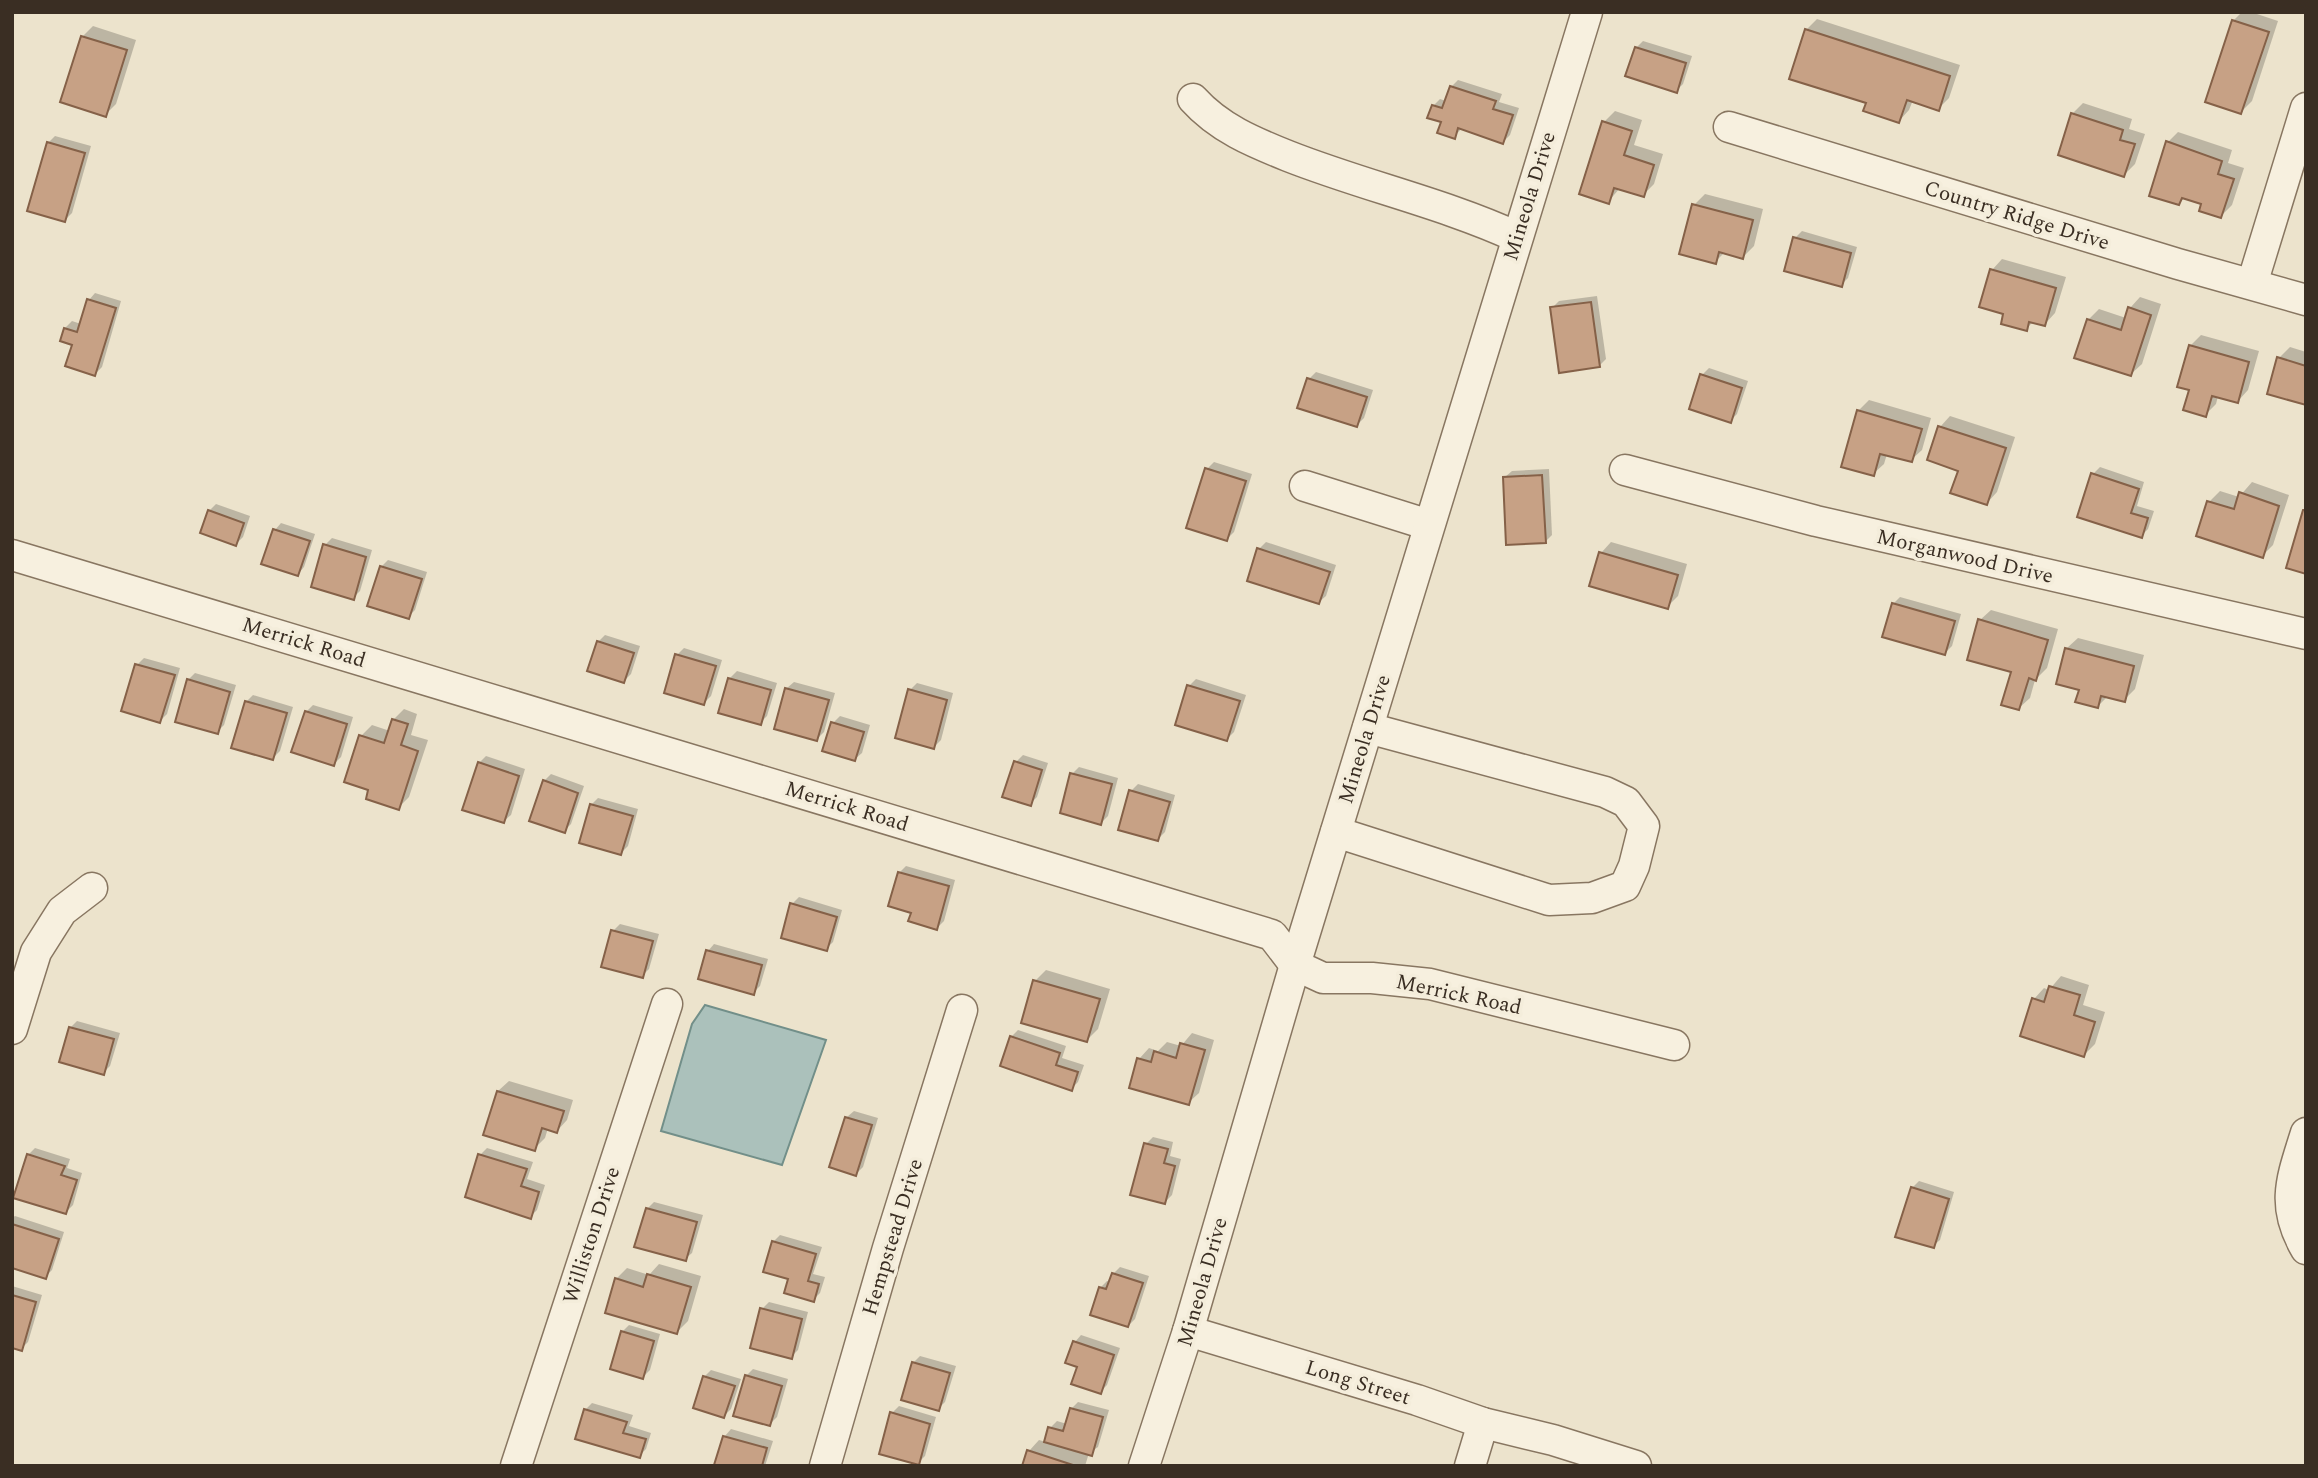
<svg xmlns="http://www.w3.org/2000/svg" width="2318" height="1478" font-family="Spectral,serif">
	<rect width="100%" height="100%" fill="#ece3cc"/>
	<path fill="#abc1bb" stroke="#728f89" stroke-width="2" d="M705 1005 826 1040 782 1165 661 1131 692 1024Z"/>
	<g fill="#0003">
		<path d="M2242 12H2251L2278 21 2252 101 2241 112 2233 21Z"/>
		<path d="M1817 19 1960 65 1949 98 1938 109 1913 100 1909 110 1899 121 1868 102 1806 30Z"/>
		<path d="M93 26 136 40 116 104 105 115 82 37Z"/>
		<path d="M1643 41 1692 56 1683 84 1676 91 1636 48Z"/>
		<path d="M1458 80 1502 94 1499 102 1519 108 1510 135 1503 142 1462 128 1454 137 1443 121 1433 106 1440 99 1446 101 1451 87Z"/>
		<path d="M2083 103 2132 119 2129 129 2145 134 2135 164 2124 175 2072 114Z"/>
		<path d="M1615 111 1642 120 1634 145 1663 154 1654 184 1643 195 1620 188 1608 202 1581 193 1604 122Z"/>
		<path d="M2178 132 2232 150 2228 163 2244 168 2232 205 2221 216 2203 203 2185 197 2178 203 2168 142Z"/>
		<path d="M55 136 91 146 72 213 65 220 48 143Z"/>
		<path d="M1705 194 1763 209 1754 246 1743 257 1725 252 1715 262 1694 205Z"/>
		<path d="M1802 231 1857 247 1848 278 1841 285 1795 238Z"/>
		<path d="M2002 259 2066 277 2055 313 2045 324 2034 321 2026 329 2005 313 1992 270Z"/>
		<path d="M95 293 121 301 102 367 95 374 74 344 62 340 65 328 72 321 81 324 89 300Z"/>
		<path d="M1597 296 1606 359 1599 366 1552 308 1559 301Z"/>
		<path d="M2140 297 2161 304 2142 364 2131 374 2088 320 2099 309 2126 318 2130 308Z"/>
		<path d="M2201 335 2259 351 2248 390 2238 401 2218 396 2216 404 2205 415 2191 388 2190 346Z"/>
		<path d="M2290 347 2306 352V403L2279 358Z"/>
		<path d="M1709 368 1748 381 1737 414 1730 421 1702 375Z"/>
		<path d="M1316 372 1373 390 1364 418 1357 425 1309 379Z"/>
		<path d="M1869 400 1931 418 1922 450 1911 460 1887 454 1884 464 1873 474 1858 411Z"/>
		<path d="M1950 416 2015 437 1997 492 1987 503 1960 469 1940 427Z"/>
		<path d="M1214 462 1252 474 1234 532 1227 539 1207 469Z"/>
		<path d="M2100 467 2144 482 2137 506 2154 511 2148 529 2141 536 2093 474Z"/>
		<path d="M1549 469 1552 535 1545 542 1505 477 1512 471Z"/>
		<path d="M2252 482 2289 495 2273 545 2262 556 2209 502 2220 491 2239 497Z"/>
		<path d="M216 504 250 516 243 537 236 544 209 511Z"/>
		<path d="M281 523 315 534 304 567 298 574 275 530Z"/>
		<path d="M332 538 372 550 360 591 353 598 325 545Z"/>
		<path d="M1266 542 1336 565 1326 596 1319 602 1259 549Z"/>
		<path d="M1611 542 1687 564 1678 596 1667 607 1601 553Z"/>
		<path d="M388 560 427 572 415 610 408 617 381 567Z"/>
		<path d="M1900 597 1961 614 1952 646 1945 653 1893 604Z"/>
		<path d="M1991 610 2058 629 2047 668 2035 680 2030 698 2019 708 2013 671 1980 620Z"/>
		<path d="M605 635 640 646 631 674 624 681 598 642Z"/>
		<path d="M2078 638 2144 655 2135 689 2124 700 2108 696 2098 706 2081 688 2058 683 2067 648Z"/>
		<path d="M684 648 722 660 711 696 704 703 677 655Z"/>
		<path d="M144 658 180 668 167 714 160 721 137 665Z"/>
		<path d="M737 671 777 683 767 716 760 723 720 712 730 678Z"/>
		<path d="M195 673 236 685 224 725 217 732 188 680Z"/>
		<path d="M1196 679 1246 695 1234 732 1227 739 1189 686Z"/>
		<path d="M794 682 835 693 824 732 817 739 776 727 787 688Z"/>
		<path d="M917 683 953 693 941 740 934 747 910 690Z"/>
		<path d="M253 695 293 707 280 751 273 758 246 702Z"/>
		<path d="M313 705 353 717 341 757 334 764 306 712Z"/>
		<path d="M404 709 417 714 411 735 428 740 409 797 398 808 371 789 361 736 372 725 390 731 393 720Z"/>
		<path d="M840 716 870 725 862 753 855 759 833 723Z"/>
		<path d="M1023 755 1048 763 1037 797 1030 804 1016 762Z"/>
		<path d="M486 756 525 769 511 815 504 821 479 763Z"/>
		<path d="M1079 767 1118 778 1108 816 1101 823 1072 774Z"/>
		<path d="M551 774 584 786 571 824 564 831 544 781Z"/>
		<path d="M1138 784 1175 795 1165 832 1158 839 1131 791Z"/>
		<path d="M598 798 638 809 628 846 621 853 591 805Z"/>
		<path d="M906 866 955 880 944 921 937 928 913 912 899 873Z"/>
		<path d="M799 897 842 910 833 942 826 949 792 904Z"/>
		<path d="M620 924 659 934 649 969 642 976 613 931Z"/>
		<path d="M714 944 768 959 760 986 753 993 708 951Z"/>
		<path d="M1046 970 1110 989 1098 1029 1087 1040 1035 981Z"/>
		<path d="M2061 976 2089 985 2083 1005 2105 1012 2095 1044 2084 1055 2034 999 2044 988 2049 990Z"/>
		<path d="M77 1021 120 1033 110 1066 103 1073 70 1028Z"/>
		<path d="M1018 1030 1066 1046 1062 1058 1084 1065 1078 1082 1071 1089 1011 1037Z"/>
		<path d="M1192 1033 1214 1040 1199 1093 1188 1103 1139 1059 1149 1048 1158 1051 1167 1042 1181 1046Z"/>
		<path d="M509 1081 573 1100 567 1120 557 1131 548 1128 545 1138 534 1149 498 1091Z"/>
		<path d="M854 1111 878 1118 863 1167 856 1174 847 1117Z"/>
		<path d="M1153 1137 1173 1142 1170 1156 1181 1159 1172 1195 1165 1202 1146 1144Z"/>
		<path d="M35 1148 70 1159 67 1168 82 1173 73 1205 66 1212 28 1155Z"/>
		<path d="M487 1148 533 1162 527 1179 545 1185 537 1210 530 1217 467 1196 480 1155Z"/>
		<path d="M1919 1181 1954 1192 1940 1240 1933 1246 1912 1188Z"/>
		<path d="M654 1202 703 1215 692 1253 685 1259 647 1209Z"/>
		<path d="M15 1216 64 1232 52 1270 45 1277 12 1266V1218Z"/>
		<path d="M780 1235 822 1247 813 1274 825 1277 820 1293 813 1300 790 1278 773 1242Z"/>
		<path d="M659 1264 701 1276 688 1321 677 1332 616 1279 627 1268 649 1275Z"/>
		<path d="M1120 1267 1149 1276 1135 1319 1128 1326 1100 1288 1107 1281 1111 1282 1113 1274Z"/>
		<path d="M12 1286 42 1295 28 1342 21 1349 12 1346Z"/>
		<path d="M769 1302 808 1312 798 1350 791 1357 762 1309Z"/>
		<path d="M629 1325 660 1334 650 1370 643 1377 622 1332Z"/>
		<path d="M1081 1335 1120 1348 1107 1385 1100 1392 1080 1366 1075 1342Z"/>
		<path d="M920 1356 956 1366 945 1402 938 1409 913 1363Z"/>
		<path d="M753 1369 788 1379 777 1417 770 1424 746 1376Z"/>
		<path d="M711 1370 741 1379 731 1409 724 1416 704 1377Z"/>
		<path d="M1078 1402 1109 1410 1098 1447 1089 1453 1085 1466H1024L1029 1451 1039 1440 1046 1442 1050 1428 1057 1421 1067 1424 1071 1409Z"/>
		<path d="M592 1403 633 1415 629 1426 651 1433 646 1449 639 1456 585 1410Z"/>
		<path d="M899 1406 936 1417 925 1456 918 1463 892 1413Z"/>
		<path d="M731 1429 773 1441 765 1466H724L717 1464 725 1436Z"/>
	</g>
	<g fill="#c7a185" stroke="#856148" stroke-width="2">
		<path d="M2232 20 2269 32 2241 114 2205 102Z"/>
		<path d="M1805 29 1950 76 1939 111 1907 100 1899 123 1863 111 1866 103 1789 79Z"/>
		<path d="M81 36 127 50 106 117 60 102Z"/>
		<path d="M1635 47 1686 63 1677 93 1625 76Z"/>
		<path d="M1450 86 1496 101 1493 109 1513 115 1503 144 1458 128 1455 139 1437 133 1441 122 1427 118 1432 105 1442 108Z"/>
		<path d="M2071 113 2123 130 2120 140 2135 144 2124 177 2058 155Z"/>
		<path d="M1602 121 1632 131 1624 155 1654 165 1644 197 1614 188 1609 204 1579 194Z"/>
		<path d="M2166 141 2222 161 2218 174 2234 179 2221 218 2199 211 2201 204 2182 198 2179 205 2149 196Z"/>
		<path d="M47 142 85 153 65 222 27 211Z"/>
		<path d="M1692 204 1753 220 1743 259 1719 252 1716 264 1679 254Z"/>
		<path d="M1793 237 1851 253 1842 287 1784 271Z"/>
		<path d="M1990 269 2056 288 2045 326 2029 322 2027 331 2001 324 2003 314 1979 307Z"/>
		<path d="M87 299 116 308 95 376 65 366 72 345 60 341 64 328 77 332Z"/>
		<path d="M1591 302 1600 367 1559 373 1550 307Z"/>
		<path d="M2128 307 2151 315 2131 376 2074 358 2087 319 2121 330Z"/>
		<path d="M2189 345 2249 362 2238 403 2212 396 2206 417 2183 410 2189 390 2177 387Z"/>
		<path d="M2277 357 2306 366V405L2267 394Z"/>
		<path d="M1700 374 1742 388 1731 423 1689 409Z"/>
		<path d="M1307 378 1367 397 1357 427 1297 408Z"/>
		<path d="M1857 410 1922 429 1912 462 1880 454 1874 476 1841 467Z"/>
		<path d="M1938 426 2006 448 1987 505 1950 493 1958 471 1927 460Z"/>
		<path d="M1205 468 1246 481 1227 541 1186 528Z"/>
		<path d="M2091 473 2139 489 2131 513 2148 518 2142 538 2077 517Z"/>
		<path d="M1542 475 1546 543 1506 545 1503 477Z"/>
		<path d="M2239 492 2279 506 2263 558 2196 536 2207 501 2234 509Z"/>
		<path d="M208 510 244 523 236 546 200 533Z"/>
		<path d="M2303 510H2306V574L2286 568Z"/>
		<path d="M273 529 310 541 298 576 261 564Z"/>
		<path d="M323 544 366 557 354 600 311 587Z"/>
		<path d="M1257 548 1330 572 1319 604 1247 581Z"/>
		<path d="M1599 552 1678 575 1668 609 1589 586Z"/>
		<path d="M380 566 422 579 409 619 367 606Z"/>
		<path d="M1892 603 1955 621 1945 655 1882 637Z"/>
		<path d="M1978 619 2048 640 2036 681 2029 678 2019 710 2001 705 2011 672 1967 660Z"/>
		<path d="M597 641 634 653 624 683 587 671Z"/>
		<path d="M2065 648 2134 666 2125 702 2101 696 2098 708 2075 702 2079 690 2056 684Z"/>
		<path d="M675 654 716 666 704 705 664 693Z"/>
		<path d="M135 664 175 675 160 723 121 711Z"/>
		<path d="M728 678 771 690 761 725 718 713Z"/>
		<path d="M187 679 230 692 218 734 175 722Z"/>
		<path d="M1187 685 1240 701 1227 741 1175 725Z"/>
		<path d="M785 688 829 700 817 741 774 729Z"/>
		<path d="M908 689 947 700 934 749 895 738Z"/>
		<path d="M245 701 287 713 273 760 231 748Z"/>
		<path d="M305 711 347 724 334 766 291 752Z"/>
		<path d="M392 719 408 724 401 745 418 751 399 810 366 799 368 790 344 782 359 735 384 743Z"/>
		<path d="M831 722 864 732 855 761 822 751Z"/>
		<path d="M1014 761 1042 770 1031 806 1002 797Z"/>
		<path d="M478 762 519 776 504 823 462 810Z"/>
		<path d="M1070 773 1112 784 1101 825 1060 813Z"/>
		<path d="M543 780 578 793 565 833 529 821Z"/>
		<path d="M1129 790 1170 802 1158 841 1118 830Z"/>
		<path d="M590 804 633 816 621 855 579 843Z"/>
		<path d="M898 872 949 886 937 930 908 921 911 913 888 906Z"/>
		<path d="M790 903 837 917 827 951 781 938Z"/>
		<path d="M611 930 653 941 643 978 601 967Z"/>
		<path d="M706 950 762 965 754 995 698 979Z"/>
		<path d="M1033 980 1100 999 1087 1042 1021 1023Z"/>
		<path d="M2049 986 2080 995 2074 1015 2095 1022 2084 1057 2020 1036 2032 998 2044 1002Z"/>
		<path d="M69 1027 114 1039 104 1075 59 1062Z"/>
		<path d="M1010 1036 1060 1053 1056 1065 1078 1072 1072 1091 1000 1066Z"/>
		<path d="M1180 1043 1205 1050 1189 1105 1129 1088 1137 1058 1151 1062 1154 1051 1176 1058Z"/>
		<path d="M497 1091 564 1111 557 1133 542 1128 535 1151 483 1135Z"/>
		<path d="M845 1117 872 1125 856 1176 829 1167Z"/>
		<path d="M1144 1143 1168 1149 1164 1163 1175 1166 1165 1204 1130 1195Z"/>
		<path d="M27 1154 65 1166 61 1175 77 1180 66 1214 13 1198Z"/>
		<path d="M478 1154 527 1169 521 1186 539 1192 531 1219 465 1197Z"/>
		<path d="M1911 1187 1949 1199 1934 1248 1895 1237Z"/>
		<path d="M646 1208 697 1222 686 1261 634 1247Z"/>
		<path d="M12 1224 59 1239 46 1279 12 1268Z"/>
		<path d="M772 1241 816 1254 808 1281 819 1284 814 1302 784 1293 788 1279 763 1272Z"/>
		<path d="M1112 1273 1143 1283 1128 1327 1090 1315 1099 1287 1106 1289Z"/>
		<path d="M647 1274 691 1287 677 1334 605 1313 615 1278 643 1287Z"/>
		<path d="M12 1295 36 1302 22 1351 12 1348Z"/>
		<path d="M760 1308 802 1319 792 1359 750 1348Z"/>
		<path d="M621 1331 654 1341 643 1379 610 1369Z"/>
		<path d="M1073 1341 1114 1355 1101 1394 1071 1384 1077 1367 1065 1363Z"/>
		<path d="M912 1362 950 1373 939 1411 901 1400Z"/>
		<path d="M745 1375 782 1386 770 1426 733 1416Z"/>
		<path d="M703 1376 735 1386 724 1418 693 1408Z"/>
		<path d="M1070 1408 1103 1417 1092 1456 1044 1442 1048 1427 1063 1431Z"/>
		<path d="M584 1409 627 1422 623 1433 646 1439 640 1458 575 1439Z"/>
		<path d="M890 1412 930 1424 919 1465 879 1454Z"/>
		<path d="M723 1436 767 1448 762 1466 714 1465Z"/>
		<path d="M1027 1450 1076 1466H1022Z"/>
	</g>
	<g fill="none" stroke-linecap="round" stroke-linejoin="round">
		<defs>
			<g id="minor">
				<path d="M1193 99C1219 128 1253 142 1288 156 1364 186 1443 203 1517 237"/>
				<path d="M1729 127 2178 264 2306 300"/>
				<path d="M2252 284 2306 108"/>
				<path d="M1625 470 1816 521 2306 634"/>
				<path d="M1305 486 1429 525"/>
				<path d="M12 555 1272 935 1295 965 1323 978H1372L1430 984 1674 1045"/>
				<path d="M1336 832 1549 900 1592 898 1625 886 1634 866 1644 826 1626 802 1605 792 1368 728"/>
				<path d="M12 1029 36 952 62 911 92 888"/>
				<path d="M2306 1133C2292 1178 2280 1205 2306 1249"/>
				<path d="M1188 1331 1417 1400 1483 1423 1553 1440 1636 1466"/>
				<path d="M516 1466 667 1004"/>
				<path d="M825 1466 888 1248 962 1010"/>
				<path d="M1144 1466 1188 1331 1295 965 1587 12"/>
				<path d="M1470 1466 1483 1423"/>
			</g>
		</defs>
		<use href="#minor" stroke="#887661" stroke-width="33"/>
		<use href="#minor" stroke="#f7f0df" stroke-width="30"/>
	</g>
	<g text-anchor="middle" stroke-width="7" stroke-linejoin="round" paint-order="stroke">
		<g font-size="21" fill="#3a2e23" stroke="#f4eddb">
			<text transform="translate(1529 196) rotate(-73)" y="7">Mineola Drive</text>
			<text transform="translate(2017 215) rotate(17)" y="7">Country Ridge Drive</text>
			<text transform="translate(1965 556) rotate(13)" y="7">Morganwood Drive</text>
			<text transform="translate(304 642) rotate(17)" y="7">Merrick Road</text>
			<text transform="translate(1364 739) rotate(-73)" y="7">Mineola Drive</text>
			<text transform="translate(847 806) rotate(17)" y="7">Merrick Road</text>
			<text transform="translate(1459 994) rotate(12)" y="7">Merrick Road</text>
			<text transform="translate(591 1235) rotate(-72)" y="7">Williston Drive</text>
			<text transform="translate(892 1237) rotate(-73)" y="7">Hempstead Drive</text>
			<text transform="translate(1202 1282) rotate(-74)" y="7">Mineola Drive</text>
			<text transform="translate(1358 1382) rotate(17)" y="7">Long Street</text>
		</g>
	</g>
	<rect width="2318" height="1478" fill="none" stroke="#3a2e23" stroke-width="28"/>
</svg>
